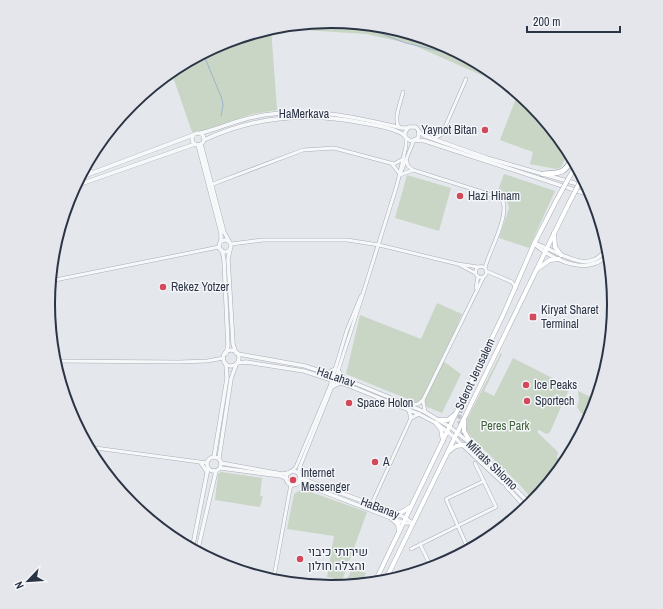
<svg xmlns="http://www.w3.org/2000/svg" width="663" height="609" font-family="'Archivo Narrow',Heebo,sans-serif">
	<rect width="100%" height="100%" fill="#e4e7ec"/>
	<g fill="#c9d6c5">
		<path d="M332 21 369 27 470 59 489 69 515 90 411 44 366 34 272 28Z"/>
		<path d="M271 28 277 110 252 114 202 131 192 132 171 71 223 42Z"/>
		<path d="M518 93 532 104 567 147 569 151 561 167 556 169 530 164 533 152 500 140Z"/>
		<path d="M504 174 555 191 529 248 499 238 509 208 506 197 497 193Z"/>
		<path d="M407 175 451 188 439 231 395 218Z"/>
		<path d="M437 303 462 314 443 361 461 374 442 413 346 374 360 315 421 339Z"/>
		<path d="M501 353 502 354 484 391 494 396 513 358 570 387 550 432 547 434 539 430 537 432 558 452 557 458 559 459 562 457 569 458 534 502 521 486 471 437 466 430 467 419Z"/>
		<path d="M578 391 597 400 592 415 588 417 581 413 577 407 579 401Z"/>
		<path d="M583 416 589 422 581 437 576 435Z"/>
		<path d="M221 472 262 478 260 496H263L260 507 215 500 218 474Z"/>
		<path d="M302 489 367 512 342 581 327 577 334 536 287 529 294 494Z"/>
		<path d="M352 568 366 573 361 585H345Z"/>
	</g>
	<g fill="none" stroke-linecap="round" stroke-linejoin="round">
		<g stroke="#9fb4cc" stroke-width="1">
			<path d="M301 24 328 23 369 29 406 43 443 52 499 77"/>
			<path d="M203 53 222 99 223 105 221 116"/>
		</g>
		<path stroke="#bfc3cb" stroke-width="4" stroke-dasharray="4 2" stroke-linecap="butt" d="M461 409 459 420 465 439"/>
		<defs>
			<g id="minor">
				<path d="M399 127C393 119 401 102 403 92"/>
				<path d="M434 139 442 134 466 79"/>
				<path d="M406 159 408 166 413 170 501 198C512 212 489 251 485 268"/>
				<path d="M392 164 399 173"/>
				<path d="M401 172 414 140"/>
				<path d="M400 175 413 170"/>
				<path d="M213 184 303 150 334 148 394 164 403 159"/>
				<path d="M231 244 263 240H347L379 245 458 264 478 267"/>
				<path d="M460 265 475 273"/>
				<circle cx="481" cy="272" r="5.5"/>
				<path d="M486 271 512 282 516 288"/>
				<path d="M50 281 219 247"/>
				<path d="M476 288 478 276"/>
				<path d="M54 361 179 362 207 361 224 358"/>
				<path d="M423 400 425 412"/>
				<path d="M411 405 418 404 423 400 484 276"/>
				<path d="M88 447 207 463"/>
				<path d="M291 472 296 467 330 386 347 330 361 296"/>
				<path d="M299 475V469L336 377 361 300 397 185 406 146V138"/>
				<path d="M373 501 411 418"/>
				<path d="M420 544 432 569"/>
				<path d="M411 549 496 507 475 463"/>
				<path d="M469 551 446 499 484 481"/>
				<path d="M273 582 291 484"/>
			</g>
			<g id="tertiary">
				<path d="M419 132 425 136 487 158 588 187"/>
				<circle cx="198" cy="139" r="6"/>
				<path d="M201 133C219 129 236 120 254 117 305 106 352 116 402 128H407"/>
				<path d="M204 140C255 116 309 112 363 123 375 125 388 127 399 132 404 134 406 139 411 141L418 138 419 131 416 127H409L405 132V136"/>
				<path d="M415 140 425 141 593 196"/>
				<path d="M201 144 224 232 229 241"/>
				<path d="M198 145 221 233V241"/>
				<path d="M85 168 92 172"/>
				<path d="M79 178 193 135"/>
				<path d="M75 186 195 144"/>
				<circle cx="225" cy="246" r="6"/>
				<path d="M534 244C555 261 590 278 610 252"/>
				<path d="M536 244C559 251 592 279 608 245"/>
				<path d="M222 250 224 260 228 345 226 354"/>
				<path d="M230 250 228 259 233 344 236 353"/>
				<circle cx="231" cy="358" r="8"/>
				<path d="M238 354 305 366 352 382 425 412 450 427 471 444"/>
				<path d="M237 363 246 362 304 371 347 385 419 414 436 423 454 437 502 482"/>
				<path d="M338 370 344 379"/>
				<path d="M328 373 335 369"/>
				<path d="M332 387 340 383"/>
				<path d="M409 410 411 418 419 414"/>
				<path d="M478 451 531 505"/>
				<circle cx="214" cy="464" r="7"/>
				<path d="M214 457 227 378 226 364"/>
				<path d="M219 458 231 379 236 365"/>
				<path d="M201 463 207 472"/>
				<path d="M221 463 282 474 289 473"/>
				<path d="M221 468 281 476 287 479"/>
				<circle cx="293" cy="478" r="7"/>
				<path d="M300 478 395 513 406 518 412 523"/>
				<path d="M298 482 404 523H412"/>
				<path d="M508 488 527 509"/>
				<path d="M192 550 208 468"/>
				<path d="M197 553 216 471"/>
			</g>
			<g id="secondary">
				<path d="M554 233 555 247 561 255"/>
				<path d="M537 269 550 260 559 259"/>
				<path d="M439 420H448L454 415"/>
				<path d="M464 420V431L472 445"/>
				<path d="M436 423 441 429 443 441"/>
				<path d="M470 445 498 473 509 489"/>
				<path d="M448 452 456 446 465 445"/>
				<path d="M395 513 402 512 410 507"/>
				<path d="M392 519 398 524 399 532"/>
				<path d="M384 583 567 207"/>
				<path d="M374 584 504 313 534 244 556 201"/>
			</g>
			<g id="trunk">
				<path d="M376 25 411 38 448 47"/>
				<path d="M543 174C560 173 564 174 573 158"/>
			</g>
		</defs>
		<use href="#minor" stroke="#a9aeb7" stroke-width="4"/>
		<use href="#tertiary" stroke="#a9aeb7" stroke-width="4.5"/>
		<use href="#secondary" stroke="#a9aeb7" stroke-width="5"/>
		<use href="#trunk" stroke="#8b94a3" stroke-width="6"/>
		<use href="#minor" stroke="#f7f8fa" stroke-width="3"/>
		<use href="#tertiary" stroke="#f7f8fa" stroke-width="3.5"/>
		<use href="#secondary" stroke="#fff" stroke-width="4"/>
		<use href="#trunk" stroke="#fff" stroke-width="5"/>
		<defs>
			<g id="secondary-bridge">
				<path d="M556 201 576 165"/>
				<path d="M567 207 583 176"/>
			</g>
		</defs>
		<use href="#secondary-bridge" stroke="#a9aeb7" stroke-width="5" stroke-linecap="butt"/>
		<use href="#secondary-bridge" stroke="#fff" stroke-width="4"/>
	</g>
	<g fill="#d1495b" stroke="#f4f6f9" stroke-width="1.5">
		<circle cx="485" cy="130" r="4"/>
		<circle cx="460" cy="196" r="4"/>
		<circle cx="163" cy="287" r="4"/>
		<rect x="529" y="313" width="8" height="8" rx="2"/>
		<circle cx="526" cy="385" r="4"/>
		<circle cx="527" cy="401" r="4"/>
		<circle cx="349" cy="403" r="4"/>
		<circle cx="375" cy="462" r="4"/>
		<circle cx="293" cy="480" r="4"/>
		<circle cx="300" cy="559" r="4"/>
	</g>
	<g text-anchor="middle" stroke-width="3" stroke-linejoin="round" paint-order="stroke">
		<g font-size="12" fill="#2b3445" stroke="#f4f6f9">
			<text x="304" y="118">HaMerkava</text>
			<text transform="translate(475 374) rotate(-65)" y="4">Sderot Jerusalem</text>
			<text transform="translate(336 377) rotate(19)" y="4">HaLahav</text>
			<text transform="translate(492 465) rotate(44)" y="4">Mifrats Shlomo</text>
			<text transform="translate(380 508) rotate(21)" y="4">HaBanay</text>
		</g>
		<g font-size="12" fill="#2b3445" stroke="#f4f6f9" text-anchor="start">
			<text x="477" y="134" text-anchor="end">Yaynot Bitan</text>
			<text x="468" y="200">Hazi Hinam</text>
			<text x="171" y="291">Rekez Yotzer</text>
			<text x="541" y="314">Kiryat Sharet<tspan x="541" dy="14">Terminal</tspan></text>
			<text x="534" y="389">Ice Peaks</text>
			<text x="535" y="405">Sportech</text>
			<text x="357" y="407">Space Holon</text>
			<text x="383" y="466">A</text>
			<text x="301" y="477">Internet<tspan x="301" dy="14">Messenger</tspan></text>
			<text x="308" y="556">שירותי כיבוי<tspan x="308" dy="14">והצלה חולון</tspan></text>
		</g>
		<g font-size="12" fill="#3f6138" stroke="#f4f6f9">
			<text x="505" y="430">Peres Park</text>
		</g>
	</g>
	<path d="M0 0H663V609H0ZM55 304a276 276 0 1 1 552 0a276 276 0 1 1-552 0Z" fill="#e4e6eb" fill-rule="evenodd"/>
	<path fill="none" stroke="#2b3445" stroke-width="2" d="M55 304a276 276 0 1 1 552 0a276 276 0 1 1-552 0Z"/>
	<g transform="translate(28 581) rotate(245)" stroke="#f4f6f9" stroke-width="3" paint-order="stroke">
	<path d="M0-3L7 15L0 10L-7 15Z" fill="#2b3445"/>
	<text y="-6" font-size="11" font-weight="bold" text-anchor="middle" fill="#2b3445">N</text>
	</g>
	<path d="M527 26v6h93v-6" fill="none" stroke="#2b3445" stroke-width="2"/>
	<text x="533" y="26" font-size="12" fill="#2b3445" stroke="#f4f6f9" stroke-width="3" paint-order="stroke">200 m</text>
</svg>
